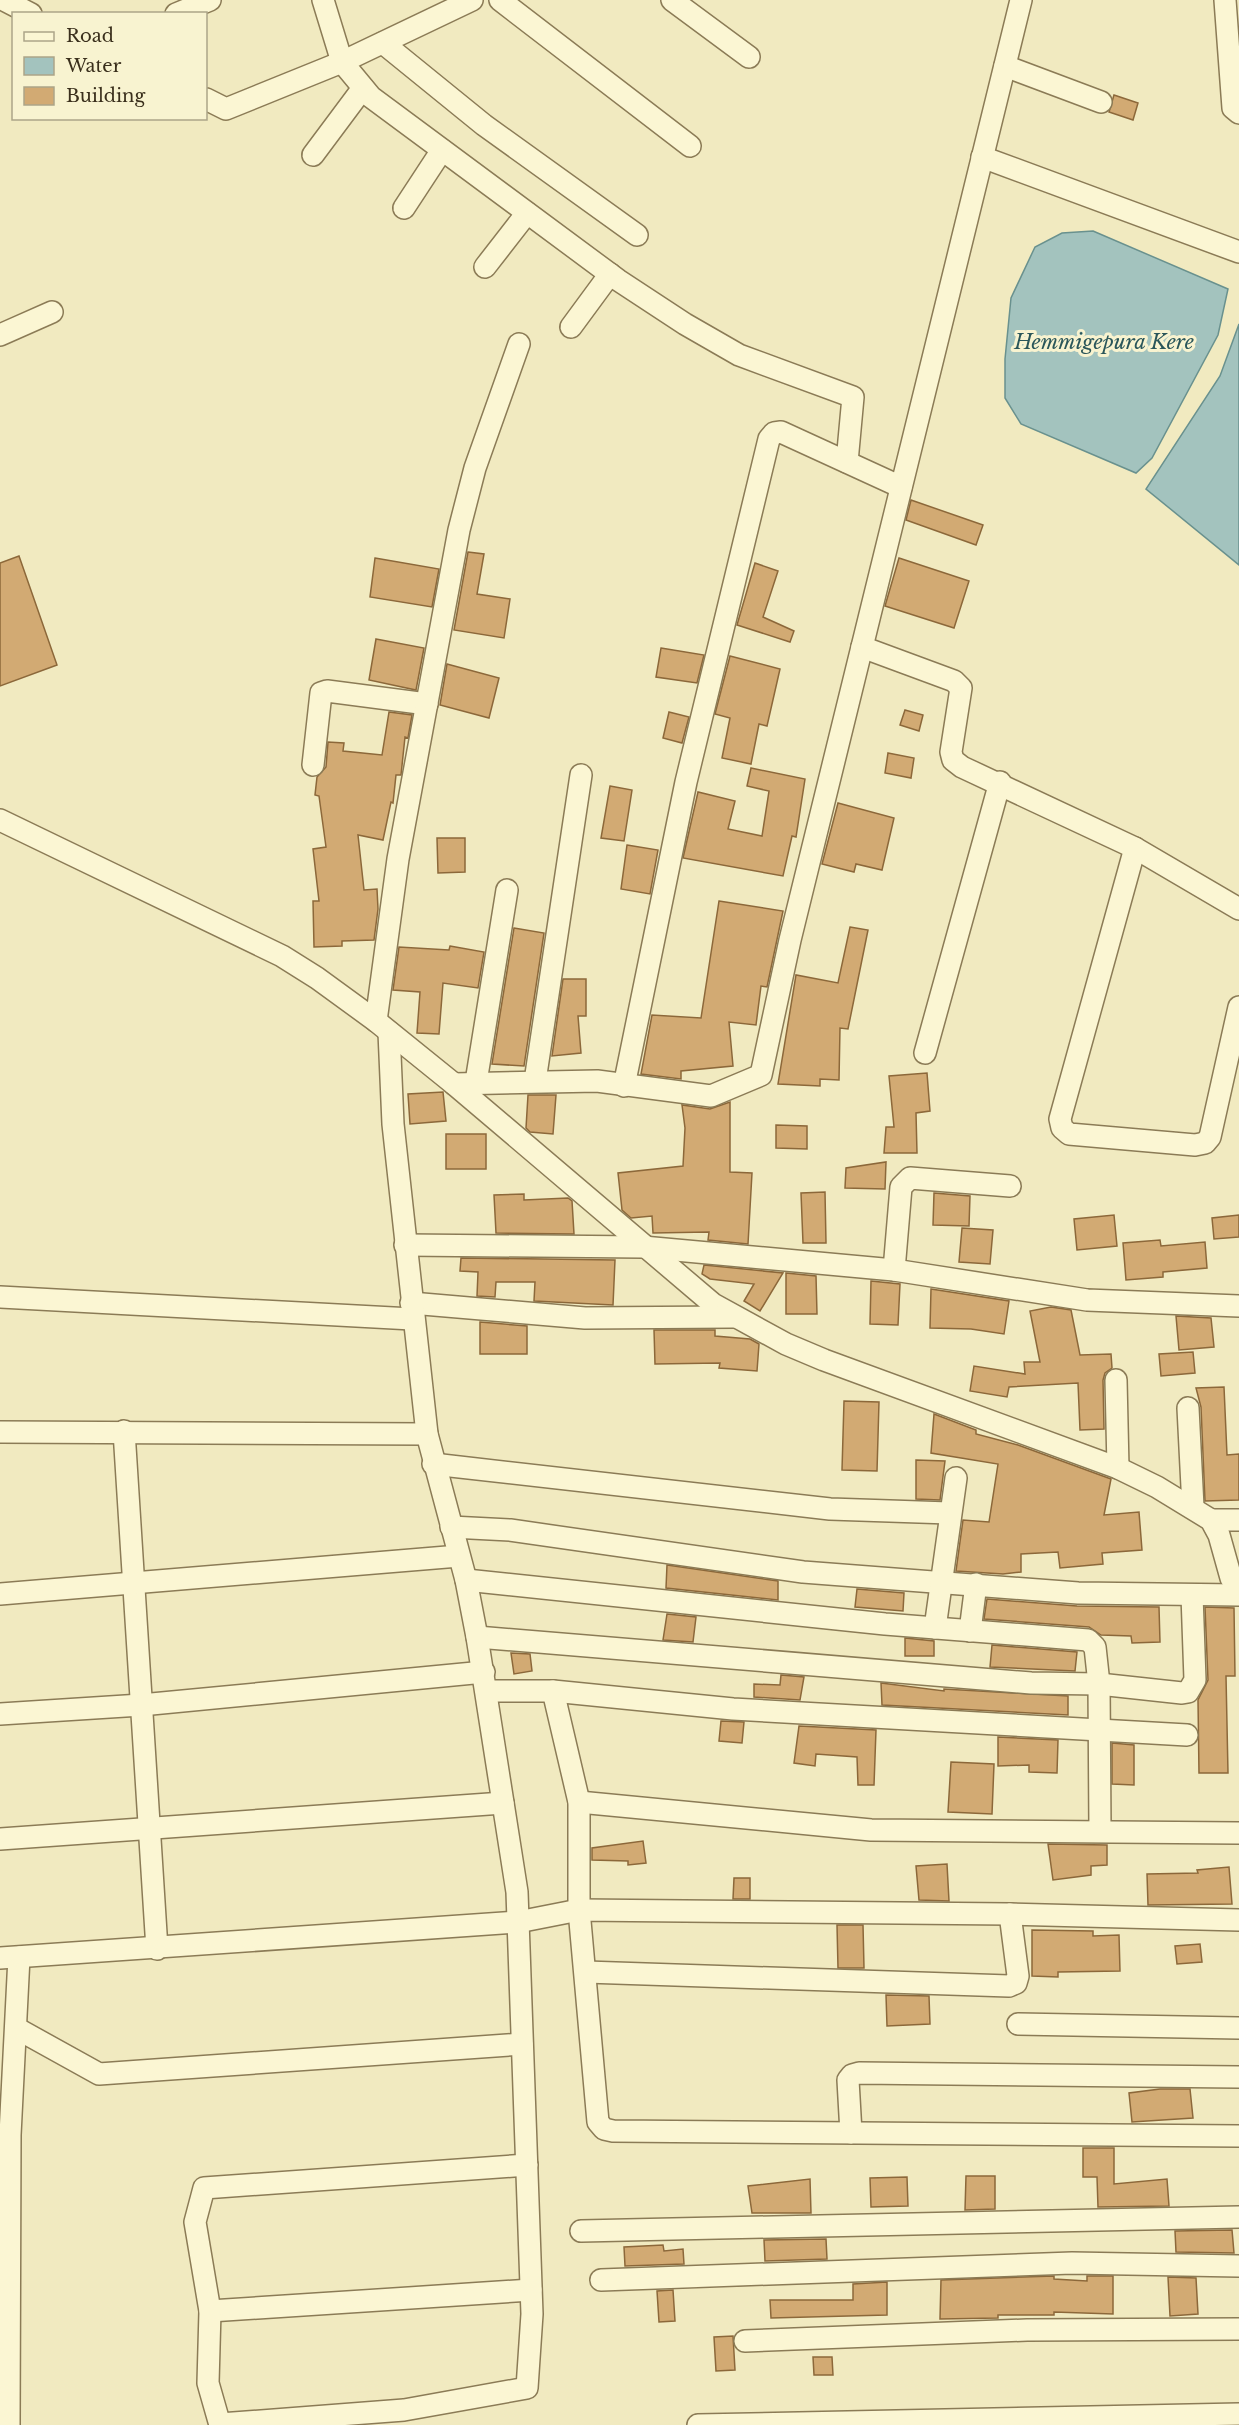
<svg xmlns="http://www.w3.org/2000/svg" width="1239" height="2425" font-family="'Libre Baskerville',serif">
	<rect width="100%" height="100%" fill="#f1eac0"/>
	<g fill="#a3c3be" stroke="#69918e" stroke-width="1.5">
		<path d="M1093 231 1228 289 1218 335 1152 458 1136 473 1021 424 1005 398V359L1011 298 1035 247 1062 233Z"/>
		<path d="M1239 324V565L1146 489 1220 376Z"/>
	</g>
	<g fill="#d2aa73" stroke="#8c683a" stroke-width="1.5">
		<path d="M1114 95 1138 103 1133 120 1109 112Z"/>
		<path d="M911 500 983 525 976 545 906 520Z"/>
		<path d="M468 552 484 554 477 594 510 599 504 638 454 630Z"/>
		<path d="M19 556 57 665 0 686V563Z"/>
		<path d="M375 558 439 569 432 607 370 597Z"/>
		<path d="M899 558 969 581 954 628 885 606Z"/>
		<path d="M755 563 778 571 763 617 794 631 790 642 737 625Z"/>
		<path d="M376 639 424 648 416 690 369 680Z"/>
		<path d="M661 648 704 655 697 683 656 677Z"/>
		<path d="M730 656 780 669 767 726 759 724 751 764 722 758 730 718 715 714Z"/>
		<path d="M447 664 499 678 489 718 440 705Z"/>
		<path d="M905 710 923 715 919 731 900 725Z"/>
		<path d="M389 712 412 715 408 738 405 737 401 775H396L393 803 391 802 383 840 358 835 364 890 377 889 378 909 374 940 342 941V946L314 947 313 901H319L313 849 326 847 319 796 315 795 317 777 326 767 328 742 344 743 343 751 382 755Z"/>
		<path d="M669 712 689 717 682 743 663 738Z"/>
		<path d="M888 753 914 758 911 778 885 773Z"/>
		<path d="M751 768 805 779 796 837 792 836 783 876 683 858 698 792 735 801 728 829 762 836 769 791 747 786Z"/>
		<path d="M610 786 632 790 624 841 601 838Z"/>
		<path d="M838 803 894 818 882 870 856 864 854 872 822 864Z"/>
		<path d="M437 838H465V872L438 873Z"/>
		<path d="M627 845 658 850 650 894 621 889Z"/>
		<path d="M719 901 783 911 767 987 761 986 756 1025 729 1022 733 1066 681 1071V1079L641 1074 652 1015 701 1018Z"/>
		<path d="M850 927 868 930 848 1029 840 1028 839 1080 820 1079V1086L778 1084 796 975 838 983Z"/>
		<path d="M514 928 544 933 524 1066 492 1064Z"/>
		<path d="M450 946 484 952 478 988 443 983 439 1034 417 1033 420 992 393 990 399 947 449 950Z"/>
		<path d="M563 979H586V1016H578L581 1053 552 1056Z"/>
		<path d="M927 1073 930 1111 916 1113 917 1153H884L886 1127H894L889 1076Z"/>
		<path d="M443 1092 446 1121 410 1124 408 1094Z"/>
		<path d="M528 1095H556L553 1134 530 1132 526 1128Z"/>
		<path d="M730 1102V1172L752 1173 748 1244 708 1240 709 1232 653 1233 652 1216 631 1218 622 1210 618 1173 683 1166 685 1128 682 1105 710 1109Z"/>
		<path d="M776 1125 807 1126V1149L776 1148Z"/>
		<rect x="446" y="1134" width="40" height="35"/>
		<path d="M886 1162 885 1189 845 1188 846 1168Z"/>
		<path d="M825 1192 826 1243H803L801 1193Z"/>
		<path d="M934 1193 970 1196 969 1226 933 1225Z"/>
		<path d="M524 1194V1200L568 1198 572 1201 574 1234 496 1233 494 1195Z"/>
		<path d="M1114 1215 1117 1246 1077 1250 1074 1219Z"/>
		<path d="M1239 1215V1237L1214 1239 1212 1218Z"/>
		<path d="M962 1228 993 1230 990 1264 959 1262Z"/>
		<path d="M1160 1240 1161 1246 1205 1242 1207 1268 1163 1272V1277L1126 1280 1123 1243Z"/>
		<path d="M461 1258 615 1260 613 1305 534 1301 535 1282H496L495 1297 477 1296 478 1272 460 1271Z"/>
		<path d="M704 1265 783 1273 760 1311 744 1301 754 1284 710 1279 702 1274Z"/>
		<path d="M786 1273 816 1276 817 1314H786Z"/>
		<path d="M871 1281 900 1284 898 1325 870 1324Z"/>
		<path d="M931 1289 1009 1301 1004 1334 971 1329 930 1328Z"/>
		<path d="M1051 1307 1071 1310 1080 1355 1111 1354 1112 1368 1105 1373 1103 1380 1104 1429 1080 1430 1078 1383 1009 1387 1007 1397 970 1391 974 1366 1025 1374 1024 1362H1040L1030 1311Z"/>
		<path d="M1176 1316 1211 1318 1214 1347 1179 1350Z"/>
		<path d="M480 1322 527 1326V1354H480Z"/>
		<path d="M654 1330H715V1336L750 1339 759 1344 757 1371 719 1368 720 1363 655 1364Z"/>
		<path d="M1193 1352 1195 1373 1161 1376 1159 1354Z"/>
		<path d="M1224 1387 1227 1455 1239 1454V1500L1205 1501 1201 1407 1196 1388Z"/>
		<path d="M844 1401 879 1402 877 1471 842 1470Z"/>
		<path d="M934 1414 976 1430V1434L1018 1445 1111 1479 1104 1515 1139 1512 1142 1550 1102 1553 1103 1564 1060 1568 1058 1552 1021 1554V1572L1003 1574 956 1571 963 1520 989 1522 998 1464 931 1453Z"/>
		<path d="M916 1460 945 1461 940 1500 916 1499Z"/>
		<path d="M667 1565 778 1581V1600L666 1588Z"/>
		<path d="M857 1589 904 1593 903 1611 855 1607Z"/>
		<path d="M987 1599 1077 1606 1159 1607 1160 1642 1132 1643 1131 1636 1101 1635 1089 1627 984 1619Z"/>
		<path d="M1205 1607 1234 1608 1235 1676H1226L1228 1773H1199L1198 1700 1208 1680Z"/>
		<path d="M667 1614 696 1617 693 1642 663 1640Z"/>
		<path d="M905 1638 934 1641V1656H905Z"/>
		<path d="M992 1645 1077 1652 1075 1671 990 1667Z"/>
		<path d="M511 1653 530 1654 532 1671 514 1674Z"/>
		<path d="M781 1675 804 1677 800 1700 754 1697V1684L780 1685Z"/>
		<path d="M881 1683 944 1691V1689L1068 1696V1715L882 1705Z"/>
		<path d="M721 1721 744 1722 742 1743 719 1741Z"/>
		<path d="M799 1726 876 1730 874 1785H858L857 1757 816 1754 815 1766 794 1763Z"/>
		<path d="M998 1737 1058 1740 1057 1773 1029 1772V1765L998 1766Z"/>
		<path d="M1112 1743 1134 1745V1785L1112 1784Z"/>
		<path d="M951 1762 994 1764 992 1814 948 1812Z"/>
		<path d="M643 1841 646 1863 628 1865V1861L592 1860V1848Z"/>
		<path d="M1048 1844 1107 1845V1865L1091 1866V1875L1053 1880Z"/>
		<path d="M947 1864 949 1901 919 1900 916 1866Z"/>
		<path d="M1229 1867 1232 1904 1148 1905 1147 1874 1198 1873 1197 1870Z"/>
		<path d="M734 1878H750V1899H733Z"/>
		<path d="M837 1925H863L864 1968H838Z"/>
		<path d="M1032 1930 1093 1931V1936L1119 1935 1120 1971 1058 1972V1977L1032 1976Z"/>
		<path d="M1200 1944 1202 1962 1177 1964 1175 1946Z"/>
		<path d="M886 1995 929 1996 930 2024 887 2026Z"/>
		<path d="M1160 2089H1190L1193 2118 1132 2122 1129 2093Z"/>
		<path d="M1083 2148H1114V2184L1167 2179 1169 2206 1098 2207 1097 2177H1083Z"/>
		<path d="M966 2176H995V2209L965 2210Z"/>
		<path d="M907 2177 908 2206 871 2207 870 2178Z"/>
		<path d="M810 2179 811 2213H752L748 2186Z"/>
		<path d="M1232 2230 1234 2253 1176 2252 1175 2231Z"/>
		<path d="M826 2239 827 2259 765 2261 764 2240Z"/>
		<path d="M663 2245 664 2251 683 2249 684 2264 625 2266 624 2247Z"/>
		<path d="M1054 2276V2279L1087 2281V2276H1113V2314L1054 2312V2315H998V2318L940 2319 941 2280Z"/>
		<path d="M1168 2277 1196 2278 1198 2314 1170 2316Z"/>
		<path d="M887 2282V2315L771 2318 770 2300H853V2284Z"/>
		<path d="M673 2290 675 2321 659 2322 657 2291Z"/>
		<path d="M733 2336 735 2370 716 2371 714 2337Z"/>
		<path d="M813 2357H832L833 2375H814Z"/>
	</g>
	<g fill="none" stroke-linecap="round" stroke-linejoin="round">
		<defs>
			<g id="minor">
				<path d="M4 0 31 14"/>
				<path d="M323 0 342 62 371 97 618 280 685 324 739 355 853 397 847 462"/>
				<path d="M500 0 690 146"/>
				<path d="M672 0 749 57"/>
				<path d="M1225 0 1233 108 1239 113"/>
				<path d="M176 14 210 0"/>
				<path d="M383 43 484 125 637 235"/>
				<path d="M1005 66 1101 102"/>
				<path d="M206 99 226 109 342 62 472 0"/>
				<path d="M313 155 363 88"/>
				<path d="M982 157 1239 252"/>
				<path d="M404 208 442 150"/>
				<path d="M485 267 527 213"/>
				<path d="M571 327 610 274"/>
				<path d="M0 335 52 312"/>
				<path d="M862 647 954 681 961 688 951 752 953 760 962 767 1135 848 1239 909"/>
				<path d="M313 765 321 693 327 691 427 704"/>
				<path d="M0 820 282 956 317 978 376 1021 454 1084 713 1304 786 1344 824 1360 1118 1468 1157 1487 1211 1520 1219 1535 1231 1578 1239 1591"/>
				<path d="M1135 848 1060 1119 1062 1128 1069 1134 1195 1145 1205 1143 1210 1137 1239 1007"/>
				<path d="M376 1021 398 859 459 530 475 468 519 344"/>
				<path d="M925 1053 1000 782"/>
				<path d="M535 1081 581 775"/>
				<path d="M476 1082 507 890"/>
				<path d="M454 1084 597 1081 711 1096 761 1075 790 940 1021 0"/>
				<path d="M624 1086 686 782 769 439 774 433 781 432 901 487"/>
				<path d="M405 1245 643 1247 894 1270 1087 1300 1239 1306"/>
				<path d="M894 1270 901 1187 910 1178 1010 1186"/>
				<path d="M0 1297 412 1319"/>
				<path d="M411 1303 585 1318 733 1317"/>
				<path d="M1116 1380 1118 1468"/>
				<path d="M1188 1408 1193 1507"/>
				<path d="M124 1431 157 1949"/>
				<path d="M0 1432 427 1434"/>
				<path d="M433 1464 830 1509 949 1513"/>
				<path d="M1211 1520H1239"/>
				<path d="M451 1527 510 1530 803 1572 1078 1593 1239 1595"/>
				<path d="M466 1580 885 1624 1088 1640 1095 1647 1099 1684 1100 1831"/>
				<path d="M0 1594 459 1556"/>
				<path d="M935 1628 956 1478"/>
				<path d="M970 1631 976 1584"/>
				<path d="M477 1637 1031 1683 1099 1684 1182 1693 1188 1692 1195 1680 1192 1595"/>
				<path d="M487 1691H553L733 1709 1187 1735"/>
				<path d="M553 1691 579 1802V1910L598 2122 604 2129 613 2131 1239 2136"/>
				<path d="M0 1714 141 1705 484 1672"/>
				<path d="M579 1802 871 1830 1239 1833"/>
				<path d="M0 1839 503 1803"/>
				<path d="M0 1958 518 1922 579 1910 1010 1914 1239 1920"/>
				<path d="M586 1972 1009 1986 1016 1983 1018 1976 1010 1914"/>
				<path d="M1018 2024 1239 2028"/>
				<path d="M16 2028 99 2074 522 2044"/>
				<path d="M851 2133 848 2080 852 2075 859 2073 1239 2077"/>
				<path d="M581 2231 1239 2217"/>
				<path d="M601 2280 1072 2263 1239 2266"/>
				<path d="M210 2311 531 2290"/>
				<path d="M745 2341 1027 2330 1239 2329"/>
				<path d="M220 2424 404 2410 527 2388 532 2314 517 1892 477 1637 466 1580 427 1434 393 1124 389 1032"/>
				<path d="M9 2425 10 2135 19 1957"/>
				<path d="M220 2425 208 2383 210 2311 195 2222 204 2188 527 2165"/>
				<path d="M698 2425 1239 2414"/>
			</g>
		</defs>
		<use href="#minor" stroke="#8b7b56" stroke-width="24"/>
		<use href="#minor" stroke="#fbf6d3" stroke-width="21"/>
	</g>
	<g text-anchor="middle" stroke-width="6" stroke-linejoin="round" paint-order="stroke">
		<g font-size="20" font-style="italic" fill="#2a565a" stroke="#f8f3d0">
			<text x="1104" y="349">Hemmigepura Kere</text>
		</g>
	</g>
	<rect x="12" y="12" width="195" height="108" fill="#f8f3d0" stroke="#aca588" stroke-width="1.5"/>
	<rect x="24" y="32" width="30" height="9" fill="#fbf6d3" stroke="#aca588" stroke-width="1.5"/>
	<text x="66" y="42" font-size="18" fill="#3a2f1c">Road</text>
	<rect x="24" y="57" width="30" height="18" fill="#a3c3be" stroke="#aca588" stroke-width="1.5"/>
	<text x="66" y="72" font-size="18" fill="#3a2f1c">Water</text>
	<rect x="24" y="87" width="30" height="18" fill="#d2aa73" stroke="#aca588" stroke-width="1.5"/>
	<text x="66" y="102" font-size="18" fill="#3a2f1c">Building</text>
</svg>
